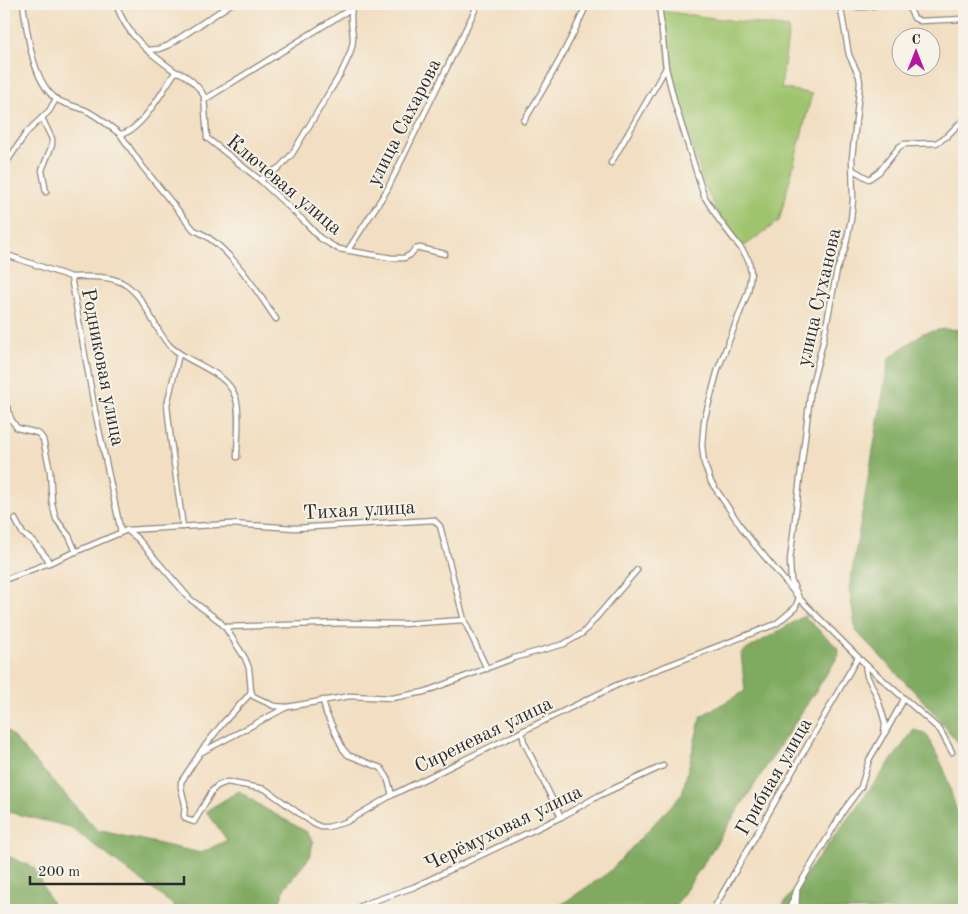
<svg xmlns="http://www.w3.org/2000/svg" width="968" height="914" font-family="'Old Standard TT',serif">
	<rect width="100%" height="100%" fill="#f7f3e8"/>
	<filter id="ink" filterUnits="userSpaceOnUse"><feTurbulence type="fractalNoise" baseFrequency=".02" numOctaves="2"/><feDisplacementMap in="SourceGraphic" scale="10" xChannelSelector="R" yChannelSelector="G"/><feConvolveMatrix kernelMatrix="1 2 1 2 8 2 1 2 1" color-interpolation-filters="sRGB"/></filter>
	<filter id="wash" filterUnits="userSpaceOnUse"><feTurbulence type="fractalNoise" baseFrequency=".0096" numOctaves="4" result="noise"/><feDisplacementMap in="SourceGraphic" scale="20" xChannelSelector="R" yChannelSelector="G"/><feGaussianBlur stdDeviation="1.12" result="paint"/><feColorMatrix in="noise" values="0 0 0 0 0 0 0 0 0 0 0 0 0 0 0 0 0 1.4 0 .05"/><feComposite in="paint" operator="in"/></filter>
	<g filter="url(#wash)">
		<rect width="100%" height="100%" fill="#f2dfc3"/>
		<path fill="#9fc46e" stroke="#65784c" d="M661 11 789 28 781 88 812 94 779 221 743 247 721 219 705 187 668 68Z"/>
		<g fill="#7faa61" stroke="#556a46">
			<path d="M943 329 964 330V750L928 706 856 631 849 589 889 358 923 333Z"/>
			<path d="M804 616 837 647 839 655 673 910H553L608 873 682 794 701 716 745 691 741 653Z"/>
			<path d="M4 727 97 830 201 853 227 840 206 811 239 791 264 808 307 832 313 842 310 857 285 887 277 910H180L70 827 4 811Z"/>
			<path d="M914 730 927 735 944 769 964 835V910H779Z"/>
			<path d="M4 854 34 868 55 910H4Z"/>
		</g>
	</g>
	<g filter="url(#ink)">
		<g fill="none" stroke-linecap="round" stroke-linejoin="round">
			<defs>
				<g id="street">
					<path d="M23 4C27 31 32 80 55 98 63 105 78 106 87 111 99 117 109 126 120 134 140 133 163 90 174 74L176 72C186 73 199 87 204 96L207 138 260 180 305 222 320 238 333 246 339 249 392 258H404L410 255 415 249 420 248 445 254"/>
					<path d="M116 4C127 36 149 53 176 72"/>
					<path d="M659 4 666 68 675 104 704 196 720 221 743 251 749 261 751 273 748 292 718 369 704 421 702 445 704 463 711 482 746 534 799 598 865 664 940 730 952 752"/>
					<path d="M845 4C855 8 868 8 878 4"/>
					<path d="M907 4 914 18 920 21 964 19"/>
					<path d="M147 50 159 49 169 45 231 4"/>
					<path d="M204 100 352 8 355 4"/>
					<path d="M42 118 52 139V145L42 170 46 192"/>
					<path d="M524 121C548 83 569 45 587 4"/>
					<path d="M120 134 142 166 194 230C228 243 256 290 276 319"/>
					<path d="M611 163 666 68"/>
					<path d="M4 166 27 132 49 111 56 99"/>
					<path d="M853 170 869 179 879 172 899 147 904 144 936 143 946 137 964 119"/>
					<path d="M260 180 280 167 292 154 341 73C346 62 353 51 353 39 353 27 349 22 352 8"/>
					<path d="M348 250 387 190 478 4"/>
					<path d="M4 254 71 277 95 411 121 532"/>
					<path d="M71 277C87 277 106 275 121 282 146 295 151 325 169 345 186 363 226 370 235 396 241 409 237 441 237 457"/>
					<path d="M179 354 167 405 171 442 183 527"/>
					<path d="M4 398 11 419 17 428 34 432 39 434 43 439 50 471 52 503 56 519 69 536 76 552"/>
					<path d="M15 519 23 534 34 542 47 558 49 563"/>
					<path d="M127 530 138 539 190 599 218 620 225 627 245 658 249 668 251 691 253 696 274 706 287 707 350 696 392 698 424 692 514 658 564 644 583 633 637 570"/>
					<path d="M4 580 49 563 127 530 230 524 295 528 434 520 440 526 464 620 487 669"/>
					<path d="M225 627 346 623 402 624 464 620"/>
					<path d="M323 700 326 713 343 749 348 755 381 768 387 777 392 795"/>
					<path d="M287 707 200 753 181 782V788L185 804 184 816 186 819 194 822 212 791 217 786 227 782 265 789 314 824 321 827H328L346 822 392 795 617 685 776 624 795 608 799 598 791 580 790 560 811 388 823 342 837 270 845 249 851 219 853 200 852 158 860 83 859 76 849 55 840 4"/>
					<path d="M524 730 522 732 524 742 561 817"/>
					<path d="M885 733 904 699"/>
					<path d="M201 751 223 723 249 695 251 691"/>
					<path d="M354 910 365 904 414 887 561 817 600 795 663 766"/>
					<path d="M713 910 858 657"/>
					<path d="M789 910 797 889 844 810 861 787 869 760 884 734 885 723 881 709 875 692 867 676 865 664"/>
					<path d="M796 910 797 890"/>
				</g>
			</defs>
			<use href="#street" stroke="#8e8577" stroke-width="7"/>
			<use href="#street" stroke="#fff" stroke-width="4.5"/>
		</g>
	</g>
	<g text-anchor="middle" stroke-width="4" stroke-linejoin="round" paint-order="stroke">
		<g font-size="20" fill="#2b2b2b" stroke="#f7f3e8">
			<text transform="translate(403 122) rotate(-63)" y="7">улица Сахарова</text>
			<text transform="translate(285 184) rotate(40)" y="7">Ключевая улица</text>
			<text transform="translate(818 297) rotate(-77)" y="7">улица Суханова</text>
			<text transform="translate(104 367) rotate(79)" y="7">Родниковая улица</text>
			<text transform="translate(359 509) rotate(-3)" y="7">Тихая улица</text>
			<text transform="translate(483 734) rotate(-26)" y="7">Сиреневая улица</text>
			<text transform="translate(773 776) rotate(-60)" y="7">Грибная улица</text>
			<text transform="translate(503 827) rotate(-26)" y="7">Черёмуховая улица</text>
		</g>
	</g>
	<rect width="968" height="914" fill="none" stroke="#f7f3e8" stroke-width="20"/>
	<g transform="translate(916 52)"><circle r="24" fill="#f7f3e8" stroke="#a5a39c"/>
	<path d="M0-4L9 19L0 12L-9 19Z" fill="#b5179e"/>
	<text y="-8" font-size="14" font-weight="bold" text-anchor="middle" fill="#2b2b2b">С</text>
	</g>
	<path d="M30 876v8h154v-8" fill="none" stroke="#2b2b2b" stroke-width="2.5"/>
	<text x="38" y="876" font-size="15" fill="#2b2b2b" stroke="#f7f3e8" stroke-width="4" paint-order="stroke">200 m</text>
</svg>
